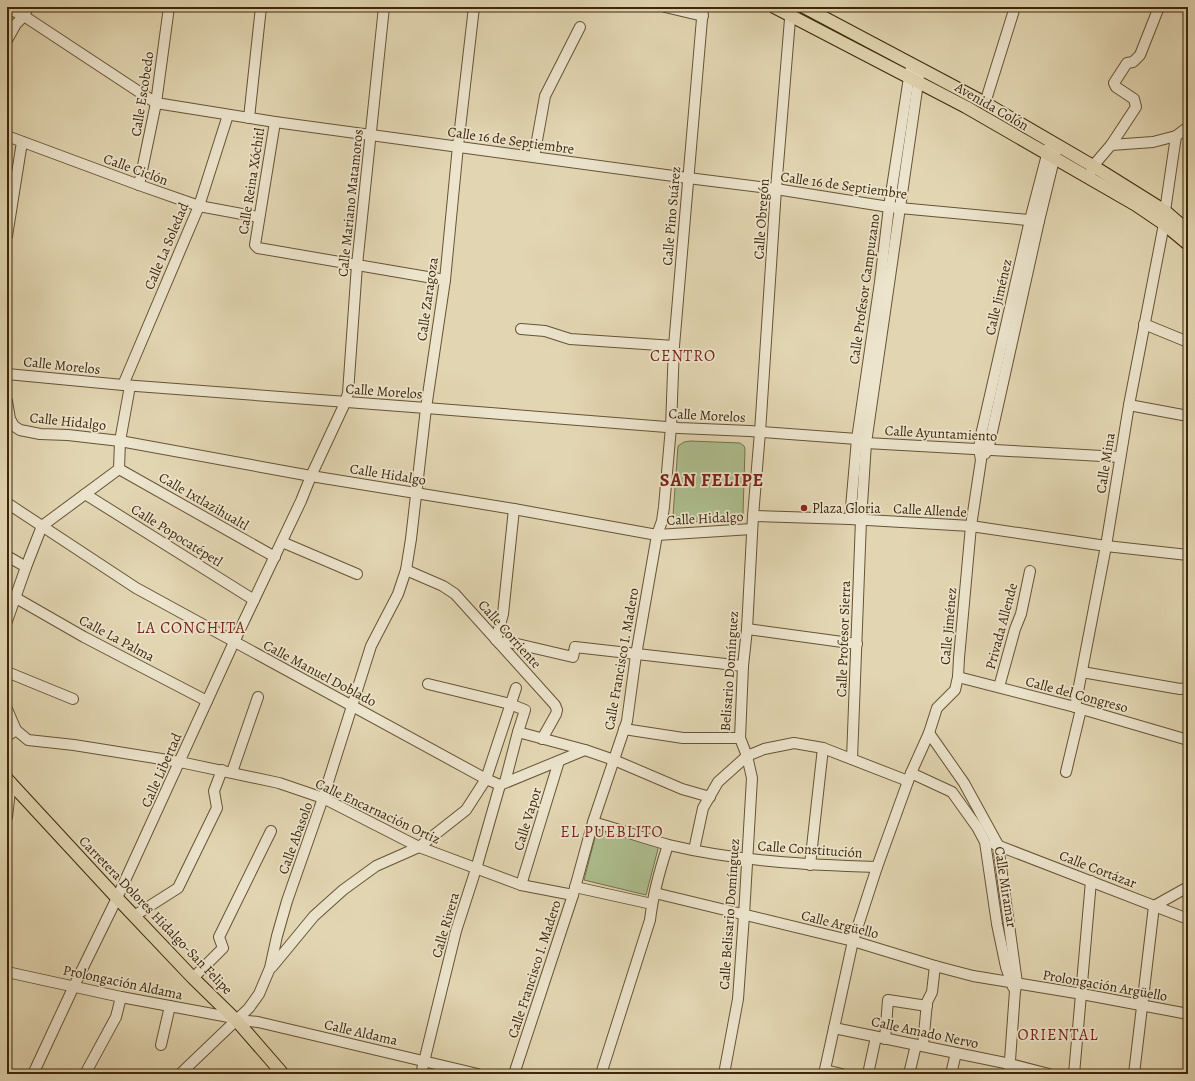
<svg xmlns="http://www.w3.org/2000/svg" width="1195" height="1081" font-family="Alegreya,serif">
	<rect width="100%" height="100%" fill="#e2d6b2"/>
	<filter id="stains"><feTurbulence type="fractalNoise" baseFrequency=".005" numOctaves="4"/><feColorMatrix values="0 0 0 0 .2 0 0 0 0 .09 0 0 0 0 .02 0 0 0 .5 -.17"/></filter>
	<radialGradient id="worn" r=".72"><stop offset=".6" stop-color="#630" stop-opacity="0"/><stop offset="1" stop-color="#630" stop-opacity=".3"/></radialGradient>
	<g fill="#aebf90" stroke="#75734d">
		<path d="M690 441 740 443 744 446 745 449 743 514 741 518 735 522H678L673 516 678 446 684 442Z"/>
		<path d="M597 830 659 845 646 895 584 880Z"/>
	</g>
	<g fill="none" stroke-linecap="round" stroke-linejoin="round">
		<defs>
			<g id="minor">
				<path d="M665 7 703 16"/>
				<path d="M7 8 24 16 156 103 275 122 688 178 776 189 889 207 1039 221"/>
				<path d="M7 40 16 24 24 16 28 7"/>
				<path d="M985 103 1015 7"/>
				<path d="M249 118 261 7"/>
				<path d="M275 122 255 245 258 248 445 280"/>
				<path d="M7 136 139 185 199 206 258 217"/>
				<path d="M1111 145 1136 107 1134 99 1116 87 1114 83 1127 63 1133 62 1140 55 1159 7"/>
				<path d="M534 157 545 96 580 27"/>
				<path d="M1091 172 1093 166 1111 145 1153 142 1176 136 1188 127"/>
				<path d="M139 185 156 103 169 7"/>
				<path d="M1165 211 1176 136"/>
				<path d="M7 236 22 142"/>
				<path d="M1144 324 1188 342"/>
				<path d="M521 329 545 331 570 339 674 346"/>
				<path d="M7 374 123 385 426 408 679 428 749 431 857 439 866 443 1120 457"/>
				<path d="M123 385 199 206 228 115"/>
				<path d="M7 401 10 419 14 426 20 430 40 434 68 435 120 441 311 476 514 509 657 535 752 529"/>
				<path d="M1129 405 1188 416"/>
				<path d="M985 454 988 450 1039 221 1056 151"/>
				<path d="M119 469 275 557"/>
				<path d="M119 469 120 441 130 386"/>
				<path d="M85 494 254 600"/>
				<path d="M7 503 136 588 486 779 500 785"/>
				<path d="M753 516 850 519 971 526 1106 546 1188 555"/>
				<path d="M850 519 857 439 880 282 889 207 910 71"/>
				<path d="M282 542 357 574"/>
				<path d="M7 556 26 567"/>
				<path d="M406 570 443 586 455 594 555 705 557 710 556 714 542 739"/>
				<path d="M16 598 84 637 207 701"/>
				<path d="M7 621 26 567 42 526 119 469"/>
				<path d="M747 629 857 644"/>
				<path d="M496 640 503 614 514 509"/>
				<path d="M499 643 509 642 573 657 575 647 743 666"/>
				<path d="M7 672 73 699"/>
				<path d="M1082 672 1180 689 1188 688"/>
				<path d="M958 677 1075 707 1188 740"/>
				<path d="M428 684 510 704 525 710 518 732 505 782"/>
				<path d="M999 687 1015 629 1021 614 1030 571"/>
				<path d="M1075 707 1106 546 1129 405 1164 224"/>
				<path d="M7 709 16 730 28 740 74 745 180 762 279 783 323 798 419 847 521 885 573 895"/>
				<path d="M624 729 683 738H740"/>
				<path d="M518 732 585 750 614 760 682 789 710 797"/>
				<path d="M929 733 964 783 998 845 1017 983 1015 991 1009 1074"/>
				<path d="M7 736 16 730"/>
				<path d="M852 759 861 520 866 443 920 69"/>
				<path d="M232 772 258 697"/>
				<path d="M1066 772 1081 709"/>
				<path d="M911 773 952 792 977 827 985 842 997 924 1006 967 1013 987"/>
				<path d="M500 785 585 750"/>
				<path d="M7 817 11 782"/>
				<path d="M593 822C618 829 643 838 669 845 736 861 808 865 877 867"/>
				<path d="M994 844 1188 919"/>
				<path d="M694 850 703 808 718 782 747 756 764 749 794 743 823 748 908 781"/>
				<path d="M810 865 823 748"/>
				<path d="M521 885 559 761"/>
				<path d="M575 887 652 904"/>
				<path d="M655 893 853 941 935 966 973 976 1082 994 1188 1014"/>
				<path d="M134 916 178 888 217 808 214 791 222 770"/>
				<path d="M272 967 314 916 343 890 376 866 419 847 466 810 486 779 516 688"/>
				<path d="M7 972 121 997 234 1018"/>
				<path d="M193 978 223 948 219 937 271 831"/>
				<path d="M236 1020 258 1022 478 1074"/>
				<path d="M834 1028 1010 1064 1049 1074"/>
				<path d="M885 1039 888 1000 927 1006"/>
				<path d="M161 1045 170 1006"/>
				<path d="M923 1045 927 1002 932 992 935 966"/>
				<path d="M825 1070 842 1074"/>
				<path d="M33 1074 74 986 117 898 234 642 301 501 311 476 345 403 348 393 357 265 384 7"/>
				<path d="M85 1074 116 1017 121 997"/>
				<path d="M180 1074 249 1008 259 994 270 968 277 936 287 901 323 798 371 646 398 594 406 570 411 539 426 408 445 280 458 146 474 7"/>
				<path d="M421 1074 456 931 476 869 500 785"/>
				<path d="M514 1074 573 895 593 822 627 721 636 655 657 535 662 521 664 507 671 427 674 346 703 7"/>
				<path d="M601 1074 650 920C653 894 660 869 668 845"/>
				<path d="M724 1074 738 999 744 915 752 778 747 756 740 738 743 666 747 629 753 516 760 432 776 189 791 7"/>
				<path d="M824 1074 853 941 877 867 911 773 929 733 937 708 955 690 958 677 959 658 971 526 981 460 979 449 981 435 1030 220 1049 147"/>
				<path d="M868 1074 876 1037"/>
				<path d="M909 1074 916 1045"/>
				<path d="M951 1074 956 1053"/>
				<path d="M1074 1074 1091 881"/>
				<path d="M1134 1074 1154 906 1188 887"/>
			</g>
			<g id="major">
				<path d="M774 7 966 107 1136 205 1164 224 1188 244"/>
				<path d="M804 7 985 103 1093 166 1165 211 1188 231"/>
				<path d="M7 779 117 898 193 978 236 1020 283 1074"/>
			</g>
		</defs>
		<use href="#minor" stroke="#665334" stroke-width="12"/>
		<use href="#major" stroke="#3c270a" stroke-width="14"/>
		<use href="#minor" stroke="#ece4cd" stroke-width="10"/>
		<use href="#major" stroke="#e2d6b2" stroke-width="12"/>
	</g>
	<circle fill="#8f2418" stroke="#ece4cd" stroke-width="1.5" cx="804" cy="508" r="4"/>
	<g text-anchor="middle" stroke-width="3.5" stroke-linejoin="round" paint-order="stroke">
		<g font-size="14" fill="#3c270a" stroke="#ece4cd">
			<text transform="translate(142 94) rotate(-81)" y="5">Calle Escobedo</text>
			<text transform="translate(992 106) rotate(30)" y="5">Avenida Colón</text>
			<text transform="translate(511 140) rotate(8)" y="5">Calle 16 de Septiembre</text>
			<text transform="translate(136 169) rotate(20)" y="5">Calle Ciclón</text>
			<text transform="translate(251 181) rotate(-81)" y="5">Calle Reina Xóchitl</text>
			<text transform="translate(844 185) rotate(8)" y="5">Calle 16 de Septiembre</text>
			<text transform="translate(350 203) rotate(-84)" y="5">Calle Mariano Matamoros</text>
			<text transform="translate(671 216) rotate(-85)" y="5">Calle Pino Suárez</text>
			<text transform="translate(761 219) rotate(-86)" y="5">Calle Obregón</text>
			<text transform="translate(166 246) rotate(-67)" y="5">Calle La Soledad</text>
			<text transform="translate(864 289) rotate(-82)" y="5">Calle Profesor Campuzano</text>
			<text transform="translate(998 297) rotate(-77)" y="5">Calle Jiménez</text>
			<text transform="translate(427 299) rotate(-82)" y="5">Calle Zaragoza</text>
			<text transform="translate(62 365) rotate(6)" y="5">Calle Morelos</text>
			<text transform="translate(384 391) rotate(4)" y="5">Calle Morelos</text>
			<text transform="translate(707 415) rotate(3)" y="5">Calle Morelos</text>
			<text transform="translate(68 421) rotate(6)" y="5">Calle Hidalgo</text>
			<text transform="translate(941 433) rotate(3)" y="5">Calle Ayuntamiento</text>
			<text transform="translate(1105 463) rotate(-81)" y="5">Calle Mina</text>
			<text transform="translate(388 474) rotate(9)" y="5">Calle Hidalgo</text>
			<text transform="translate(204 501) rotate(30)" y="5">Calle Ixtlazihualtl</text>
			<text transform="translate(930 510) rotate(3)" y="5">Calle Allende</text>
			<text transform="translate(705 518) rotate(-3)" y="5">Calle Hidalgo</text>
			<text transform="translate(177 535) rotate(32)" y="5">Calle Popocatépetl</text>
			<text transform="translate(948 626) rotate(-85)" y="5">Calle Jiménez</text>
			<text transform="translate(1001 626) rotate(-75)" y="5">Privada Allende</text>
			<text transform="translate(510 634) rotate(48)" y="5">Calle Corriente</text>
			<text transform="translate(117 638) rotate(28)" y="5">Calle La Palma</text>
			<text transform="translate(843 639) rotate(-88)" y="5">Calle Profesor Sierra</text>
			<text transform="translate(621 659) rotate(-80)" y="5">Calle Francisco I. Madero</text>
			<text transform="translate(729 671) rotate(-86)" y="5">Belisario Domínguez</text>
			<text transform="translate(320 673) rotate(28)" y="5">Calle Manuel Doblado</text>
			<text transform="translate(1077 694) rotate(15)" y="5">Calle del Congreso</text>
			<text transform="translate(161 770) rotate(-66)" y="5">Calle Libertad</text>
			<text transform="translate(378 811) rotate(25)" y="5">Calle Encarnación Ortiz</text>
			<text transform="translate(527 819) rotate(-73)" y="5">Calle Vapor</text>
			<text transform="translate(295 838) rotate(-70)" y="5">Calle Abasolo</text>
			<text transform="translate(810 849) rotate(4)" y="5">Calle Constitución</text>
			<text transform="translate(1098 869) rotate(21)" y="5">Calle Cortázar</text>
			<text transform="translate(1006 887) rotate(81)" y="5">Calle Miramar</text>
			<text transform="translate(729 914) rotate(-86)" y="5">Calle Belisario Domínguez</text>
			<text transform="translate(156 915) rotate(46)" y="5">Carretera Dolores Hidalgo-San Felipe</text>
			<text transform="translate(840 924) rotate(14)" y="5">Calle Argüello</text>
			<text transform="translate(445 925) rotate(-74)" y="5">Calle Rivera</text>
			<text transform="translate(534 969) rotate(-72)" y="5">Calle Francisco I. Madero</text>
			<text transform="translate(123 982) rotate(12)" y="5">Prolongación Aldama</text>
			<text transform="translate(1105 985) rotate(10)" y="5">Prolongación Argüello</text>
			<text transform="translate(361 1032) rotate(13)" y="5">Calle Aldama</text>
			<text transform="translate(925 1032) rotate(12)" y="5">Calle Amado Nervo</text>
		</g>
		<g font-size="14" fill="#3c270a" stroke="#ece4cd" text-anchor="start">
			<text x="812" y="513">Plaza Gloria</text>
		</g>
		<g font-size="16" letter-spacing="1" fill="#7a1f14" stroke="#ece4cd">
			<text x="683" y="361">CENTRO</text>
			<text x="191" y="633">LA CONCHITA</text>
			<text x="612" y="837">EL PUEBLITO</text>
			<text x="1058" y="1040">ORIENTAL</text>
		</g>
		<g font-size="18" font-weight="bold" letter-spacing="1" fill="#7a1f14" stroke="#ece4cd">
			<text x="712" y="486">SAN FELIPE</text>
		</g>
	</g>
	<rect width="1195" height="1081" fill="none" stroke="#e2d6b2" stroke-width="24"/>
	<rect x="8" y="8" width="1179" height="1065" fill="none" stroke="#3c270a" stroke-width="2"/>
	<rect x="12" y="12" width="1171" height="1057" fill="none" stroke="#3c270a"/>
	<rect width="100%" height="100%" filter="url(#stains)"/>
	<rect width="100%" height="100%" fill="url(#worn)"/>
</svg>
